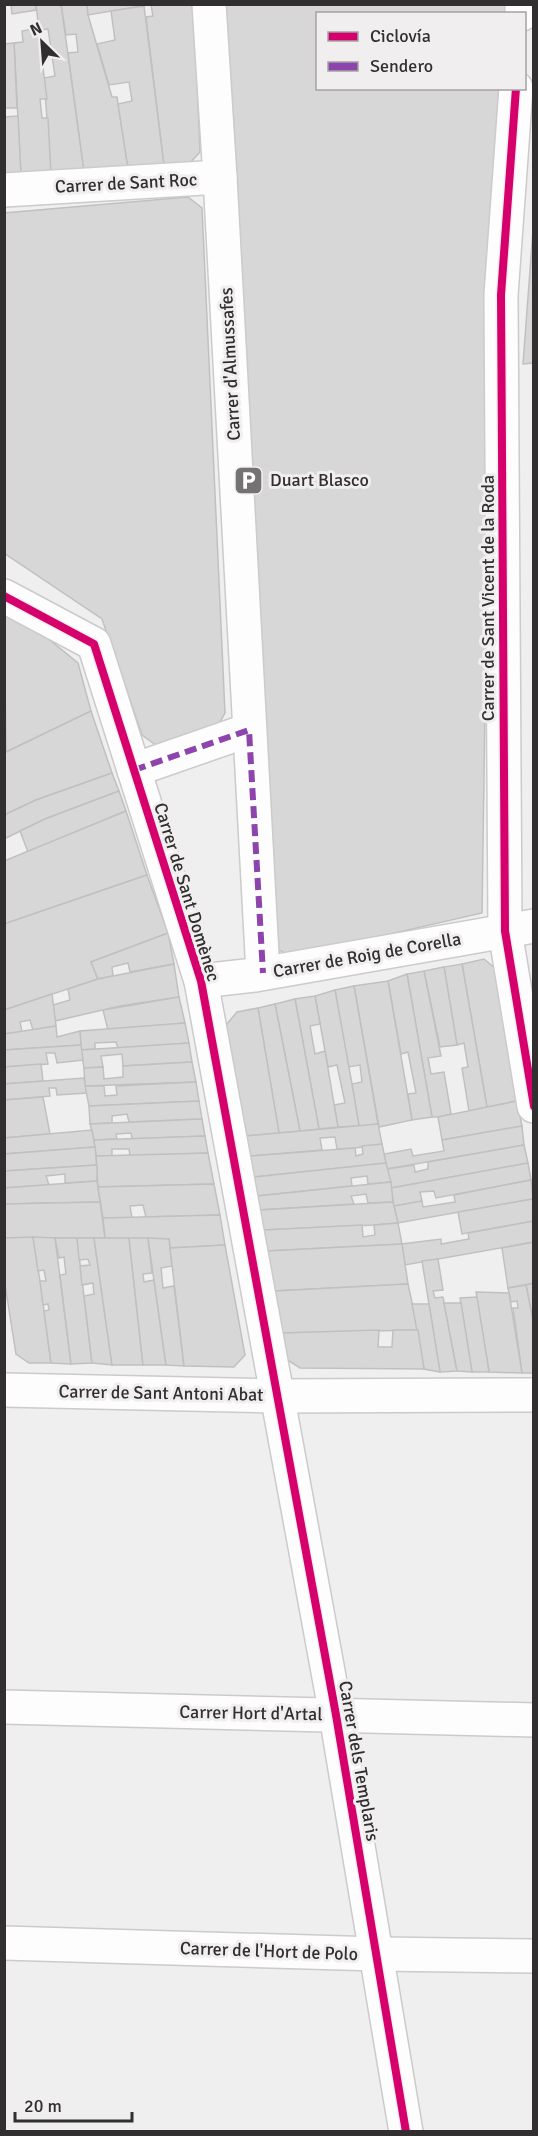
<svg xmlns="http://www.w3.org/2000/svg" width="538" height="2136" font-family="Signika,sans-serif">
	<rect width="100%" height="100%" fill="#f0eff0"/>
	<g fill="#d8d7d8" stroke="#c1c0c1" stroke-width="1.5">
		<path d="M11 4H36V10L12 14Z"/>
		<path d="M36 4H61L84 171 51 174 44 78 55 76 48 29 39 30Z"/>
		<path d="M61 4H87L88 15 112 97H117L128 168 84 171 68 53 78 52 76 34 66 35Z"/>
		<path d="M87 4H154L88 15Z"/>
		<path d="M194 4 200 152 189 164 164 166 146 17 153 16 151 5Z"/>
		<path d="M225 4H512L511 14H318V88H506L491 301 482 913 290 957 274 946Z"/>
		<path d="M144 6 164 166 128 168 118 104 132 101 129 82 109 85 97 44 115 40 111 11Z"/>
		<path d="M38 28 47 99H40L42 118H48L51 174 21 176 14 43 23 42 22 31Z"/>
		<path d="M14 43 17 108H4V44Z"/>
		<path d="M18 116 21 176 4 177V117Z"/>
		<path d="M188 197 202 208 225 713 216 729 157 746 142 735 102 619 4 553V213Z"/>
		<path d="M534 217V363L523 364Z"/>
		<path d="M8 606 78 663 91 711 6 752 4 607Z"/>
		<path d="M91 711 112 773 36 800 4 815V753Z"/>
		<path d="M112 773 119 791 45 819 4 839V815L36 800Z"/>
		<path d="M119 791 126 811 28 852 20 831 45 819Z"/>
		<path d="M126 811 147 875 4 924V861Z"/>
		<path d="M147 875 168 933 91 962 98 979 4 1010V924Z"/>
		<path d="M168 933 174 964 130 972 128 963 112 967 113 976 98 979 91 962Z"/>
		<path d="M484 959 497 970 517 1101 487 1107 462 964Z"/>
		<path d="M174 964 179 997 120 1006 55 1021 53 1005 70 1000 68 989 98 979Z"/>
		<path d="M462 964 487 1107 469 1111 462 1068 468 1067 464 1043 457 1045 444 967Z"/>
		<path d="M444 967 457 1045 440 1047 424 971Z"/>
		<path d="M424 971 441 1056 428 1058 431 1074 444 1072 451 1114 438 1117H432L407 974Z"/>
		<path d="M407 974 432 1117 412 1120 408 1094 416 1093 408 1052 401 1054 388 981Z"/>
		<path d="M388 981 412 1120 379 1127 354 986Z"/>
		<path d="M354 986 378 1124 359 1126 352 1084 362 1082 360 1065 348 1067 335 990Z"/>
		<path d="M335 990 352 1084 359 1126 338 1127 334 1105 345 1103 337 1065 328 1067 315 996Z"/>
		<path d="M52 994 56 1026 33 1030 30 1020 20 1022 22 1032 4 1034V1010Z"/>
		<path d="M315 996 320 1024 310 1026 315 1054 325 1051 338 1127 319 1129 295 999Z"/>
		<path d="M179 997 185 1023 108 1030 103 1010Z"/>
		<path d="M295 999 319 1129 300 1131 275 1004Z"/>
		<path d="M275 1004 300 1131 279 1133 258 1008Z"/>
		<path d="M258 1008 279 1133 246 1136 226 1025 237 1012Z"/>
		<path d="M185 1023 189 1043 118 1048 116 1042 95 1043V1049L81 1050 80 1031Z"/>
		<path d="M56 1026 57 1037 80 1031 81 1045 4 1050V1034Z"/>
		<path d="M189 1043 192 1062 123 1066 122 1054 101 1056 103 1067 84 1068 81 1050Z"/>
		<path d="M81 1045 83 1060 57 1063 55 1053H46L48 1064 4 1067V1050Z"/>
		<path d="M192 1062 196 1082 85 1086 84 1068 103 1067 104 1079 123 1077V1066Z"/>
		<path d="M41 1064 43 1081 4 1084V1067Z"/>
		<path d="M84 1078 87 1093 57 1095 56 1088H49L50 1096 4 1100V1084Z"/>
		<path d="M196 1082 199 1101 89 1106 85 1086H104L105 1096 117 1095 116 1086Z"/>
		<path d="M43 1097 50 1134 4 1138V1100Z"/>
		<path d="M199 1101 202 1119 129 1122 127 1114 112 1116V1123L90 1124 89 1106Z"/>
		<path d="M517 1101 522 1126 442 1140 438 1117Z"/>
		<path d="M202 1119 205 1136 132 1139 131 1133 116 1134 117 1139 94 1140 90 1124Z"/>
		<path d="M378 1124 382 1144 355 1148 337 1149 335 1137 320 1138 322 1150 250 1156 246 1136Z"/>
		<path d="M522 1126 524 1145 387 1169 384 1154 411 1149 413 1156 444 1151 442 1140Z"/>
		<path d="M92 1130 95 1147 4 1154V1138Z"/>
		<path d="M205 1136 208 1153 130 1156 129 1149H112V1156H96L94 1140Z"/>
		<path d="M382 1144 386 1163 253 1177 250 1156 355 1148 356 1156 363 1154 362 1146Z"/>
		<path d="M524 1145 528 1163 391 1188 387 1169 414 1165 415 1172 428 1169V1162Z"/>
		<path d="M95 1147 97 1165 4 1171V1154Z"/>
		<path d="M208 1153 214 1184 98 1187 96 1156Z"/>
		<path d="M386 1163 391 1182 368 1184 367 1176 351 1178 352 1186 257 1196 253 1177Z"/>
		<path d="M528 1163 531 1180 436 1198 434 1191 420 1192 422 1201 394 1206 391 1188Z"/>
		<path d="M97 1165V1181L65 1183V1174L46 1176 49 1185 4 1188V1171Z"/>
		<path d="M531 1180 533 1199 398 1223 394 1206 422 1201 423 1207 455 1202 454 1195Z"/>
		<path d="M97 1181 100 1202 4 1204V1188Z"/>
		<path d="M391 1182 393 1202 368 1203 366 1194 351 1196 354 1204 259 1210 257 1196Z"/>
		<path d="M214 1184 220 1215 146 1217 143 1205 130 1206 132 1218H103L98 1187Z"/>
		<path d="M533 1199 534 1221 462 1234 458 1212Z"/>
		<path d="M100 1202 105 1238H4V1204Z"/>
		<path d="M393 1202 398 1223 374 1225 264 1230 259 1210Z"/>
		<path d="M220 1215 225 1245 170 1248 169 1239 105 1238 103 1218Z"/>
		<path d="M534 1221V1242L405 1265 402 1244 441 1239V1244L469 1239 468 1233Z"/>
		<path d="M398 1223 402 1244 267 1251 264 1230 362 1225 363 1237 375 1235 374 1225Z"/>
		<path d="M33 1237 40 1281 51 1363H29L16 1354 4 1278V1238Z"/>
		<path d="M33 1237 55 1238 71 1364 51 1363 44 1311 49 1310 48 1304 43 1305 40 1281H46L44 1270 38 1271Z"/>
		<path d="M55 1238H77L92 1363 71 1364 60 1275 66 1274 64 1257 59 1258Z"/>
		<path d="M77 1238H94L112 1365 92 1363 84 1296 94 1294 93 1283 82 1285 80 1266 90 1265 88 1259 79 1260Z"/>
		<path d="M94 1238H129L143 1365H112Z"/>
		<path d="M129 1238H148L152 1273 143 1274 144 1282 154 1280 166 1365H143Z"/>
		<path d="M148 1238 169 1239 172 1266 161 1268 163 1288 174 1286 184 1366 166 1365Z"/>
		<path d="M534 1242V1283L508 1288 502 1248Z"/>
		<path d="M402 1244 408 1284 274 1291 267 1251Z"/>
		<path d="M225 1245 245 1355 234 1367 184 1366 170 1248Z"/>
		<path d="M438 1259 443 1290 433 1291 435 1298 443 1297 457 1371 440 1372 422 1261Z"/>
		<path d="M534 1283V1326L526 1285Z"/>
		<path d="M408 1284 418 1330 282 1333 274 1291Z"/>
		<path d="M526 1285 534 1326V1373H522L513 1308H518L517 1301 511 1302 508 1288Z"/>
		<path d="M476 1292 509 1293 522 1373 489 1372Z"/>
		<path d="M477 1297 489 1372H472L460 1298Z"/>
		<path d="M444 1303H461L472 1372 457 1371Z"/>
		<path d="M412 1304H429L440 1372 424 1369Z"/>
		<path d="M379 1330 378 1347H392L393 1330H418L424 1369 300 1368 286 1359 282 1333Z"/>
	</g>
	<g fill="none" stroke-linecap="round" stroke-linejoin="round">
		<defs>
			<g id="street">
				<path d="M522 14V4"/>
				<path d="M516 88 501 295 505 931 534 1106"/>
				<path d="M220 177 263 973"/>
				<path d="M4 190 220 177 209 4"/>
				<path d="M4 596 94 644 201 981 336 1715 406 2132"/>
				<path d="M134 770 249 730"/>
				<path d="M201 981 255 975 534 926"/>
				<path d="M4 1390 278 1396 534 1395"/>
				<path d="M4 1707 534 1720"/>
				<path d="M4 1943 377 1954 534 1956"/>
			</g>
		</defs>
		<use href="#street" stroke="#cccacb" stroke-width="36"/>
		<use href="#street" stroke="#fdfdfd" stroke-width="33"/>
		<path stroke="#8e44ad" stroke-width="6" stroke-dasharray="12 6" stroke-linecap="butt" d="M134 770 249 730 263 973"/>
		<defs>
			<g id="cycleway">
				<path d="M516 88 501 295 505 931 534 1106"/>
				<path d="M4 596 94 644 201 981 336 1715 406 2132"/>
			</g>
		</defs>
		<use href="#cycleway" stroke="#f1eef0" stroke-width="11"/>
		<use href="#cycleway" stroke="#d6006c" stroke-width="8"/>
	</g>
	<defs>
		<symbol id="parking-square" viewBox="-11 -11 22 22"><rect x="-9" y="-9" width="18" height="18" rx="4" fill="#747273" stroke="#f1eef0"/><path d="M-3.5-5.5H1a3.5 3.5 0 0 1 0 7H-1V5.5H-3.5ZM-1-3.4V-.6H.8a1.4 1.4 0 0 0 0-2.8Z" fill="#fff"/></symbol>
	</defs>
	<g fill-rule="evenodd">
		<use href="#parking-square" x="232" y="464" width="33" height="33"/>
	</g>
	<g text-anchor="middle" stroke-width="6" stroke-linejoin="round" paint-order="stroke">
		<g font-size="18" fill="#312f30" stroke="#f1eef0">
			<text transform="translate(126 183) rotate(-3)" y="6">Carrer de Sant Roc</text>
			<text transform="translate(230 364) rotate(-93)" y="6">Carrer d'Almussafes</text>
			<text transform="translate(488 598) rotate(-90)" y="6">Carrer de Sant Vicent de la Roda</text>
			<text transform="translate(187 892) rotate(73)" y="6">Carrer de Sant Domènec</text>
			<text transform="translate(367 955) rotate(-10)" y="6">Carrer de Roig de Corella</text>
			<text transform="translate(161 1393) rotate(1)" y="6">Carrer de Sant Antoni Abat</text>
			<text transform="translate(251 1713) rotate(1)" y="6">Carrer Hort d'Artal</text>
			<text transform="translate(359 1761) rotate(80)" y="6">Carrer dels Templaris</text>
			<text transform="translate(269 1951) rotate(2)" y="6">Carrer de l'Hort de Polo</text>
		</g>
		<g font-size="18" fill="#312f30" stroke="#f1eef0" text-anchor="start">
			<text x="270" y="486">Duart Blasco</text>
		</g>
	</g>
	<rect width="538" height="2136" fill="none" stroke="#312f30" stroke-width="12"/>
	<rect x="316" y="12" width="210" height="78" fill="#f1eef0" stroke="#a4a2a3" stroke-width="1.5"/>
	<rect x="328" y="32" width="30" height="9" fill="#d6006c" stroke="#a4a2a3" stroke-width="1.5"/>
	<text x="370" y="42" font-size="18" fill="#312f30">Ciclovía</text>
	<rect x="328" y="62" width="30" height="9" fill="#8e44ad" stroke="#a4a2a3" stroke-width="1.5"/>
	<text x="370" y="72" font-size="18" fill="#312f30">Sendero</text>
	<g transform="translate(42 42) rotate(335)" stroke="#f1eef0" stroke-width="4.5" paint-order="stroke">
	<path d="M0-4.5L10 22L0 15L-10 22Z" fill="#312f30"/>
	<text y="-9" font-size="16" font-weight="bold" text-anchor="middle" fill="#312f30">N</text>
	</g>
	<path d="M15 2112v9h117v-9" fill="none" stroke="#312f30" stroke-width="3"/>
	<text x="24" y="2112" font-size="18" fill="#312f30" stroke="#f1eef0" stroke-width="4.5" paint-order="stroke">20 m</text>
</svg>
